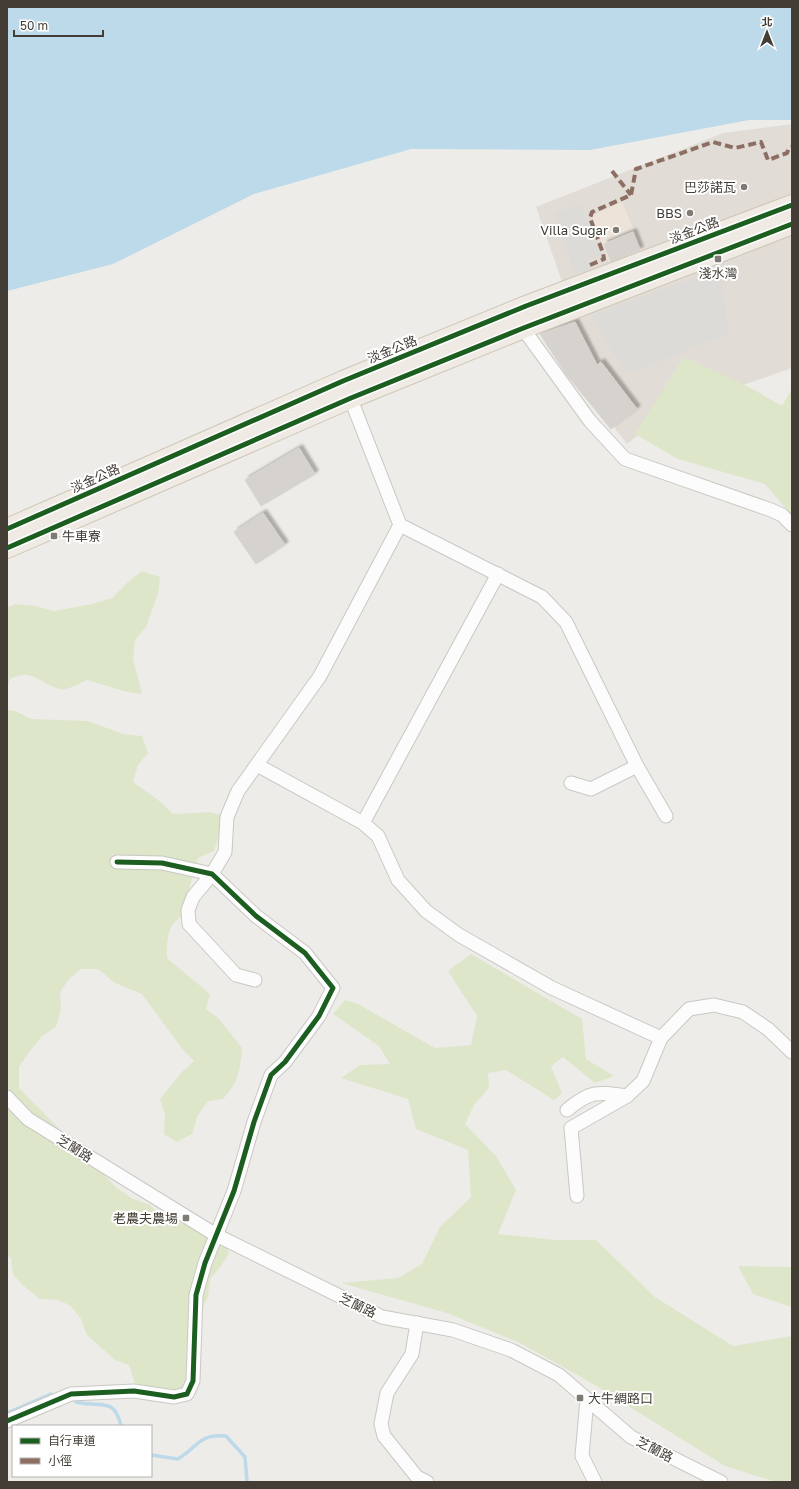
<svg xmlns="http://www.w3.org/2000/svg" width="799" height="1489" font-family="'Golos Text','Noto Sans TC',sans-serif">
	<defs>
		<filter id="shadow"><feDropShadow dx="3.5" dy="-3.5" stdDeviation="1" flood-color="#0004"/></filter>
	</defs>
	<rect width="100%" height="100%" fill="#eeece8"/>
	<path fill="#e1ddd6" d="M792 124V368L669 411 627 444 516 300 562 282 536 207 723 133Z"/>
	<path fill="#ede3d9" d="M622 202 643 252 610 265 592 216Z"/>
	<g fill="#dee6ca">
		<path d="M684 357 751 388 782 406 792 388V516L765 484 678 459 635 434Z"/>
		<path d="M142 571 160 577 158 594 146 627 135 640 133 659 142 694 127 692 87 680C53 699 57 684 28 675 23 674 15 677 10 679L7 688V608L15 604 35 606 54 611 92 604 112 598 127 583Z"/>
		<path d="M7 710 15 711 31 719 88 721 123 734 142 736 148 753 138 765 133 782 162 803 173 814 210 812 231 818 219 834 214 851 198 858 188 893 190 910C168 924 167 932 167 958L210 994 206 1009 219 1019 242 1048C240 1071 239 1081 223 1099L208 1101 198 1115 192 1134 177 1142 164 1134 165 1115 160 1099 181 1073 194 1061 183 1050 142 994 115 983 98 969H81L69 979 60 992 61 1009 56 1027 42 1036 29 1052 19 1067V1088L117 1188 133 1199 150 1205 164 1220 185 1224H206L221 1235 229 1253 221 1266 210 1279 208 1297 192 1329 200 1365 179 1394 146 1392 135 1383 129 1365 115 1360 87 1335 81 1319 71 1306 58 1300 40 1299 25 1287 13 1275 11 1258 7 1255Z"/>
		<path d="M471 954 582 1019 586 1059 614 1076 595 1083 563 1057 551 1066 562 1093 554 1100 506 1070 488 1073 489 1088 474 1105 465 1124 496 1156 516 1190 498 1234 555 1240H596L655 1297 733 1346 792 1336V1482H776L725 1466 583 1378 518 1342 447 1313 341 1283 398 1278 422 1264 440 1227 471 1197 468 1150 416 1129 408 1099 341 1078 360 1065 390 1064 379 1046 333 1014 345 1000 358 1004 435 1048 471 1045 477 1016 448 971Z"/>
		<path d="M738 1266 792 1267V1309L791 1307 753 1294Z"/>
	</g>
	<g fill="#dddbd8">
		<path d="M581 204 601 255 588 260 591 269 575 275 554 213Z"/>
		<path d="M720 268 729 334 626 374 591 316Z"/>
	</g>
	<path fill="#bcdae9" d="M7 7H792V120H749L590 150 411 149 254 194 113 264 7 291Z"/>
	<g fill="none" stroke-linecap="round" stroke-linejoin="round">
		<g stroke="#bcdae9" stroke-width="3.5">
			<path d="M76 1402C101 1408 114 1396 121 1426"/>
			<path d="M7 1413 51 1394"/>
			<path d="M151 1455 178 1459C199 1446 198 1434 226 1436L245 1457 247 1482"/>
		</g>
	</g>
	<g fill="#d6d3cf" stroke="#d6d3ce" filter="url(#shadow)">
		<path d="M633 232 640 250 611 262 604 244Z"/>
		<path d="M575 322 597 365 601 362 637 409 611 429 566 374 540 334Z"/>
		<path d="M299 448 315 474 261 506 245 480Z"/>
		<path d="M263 513 285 545 256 564 234 532Z"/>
	</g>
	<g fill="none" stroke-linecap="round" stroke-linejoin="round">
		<defs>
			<g id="street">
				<path d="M519 323 590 421 625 459 771 510 782 515 792 525"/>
				<path d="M400 525 542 597 566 622 637 766 666 816"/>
				<path d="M257 765 363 823 378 836 398 880 426 911 459 935 552 988 661 1038 643 1081 627 1096 571 1128 577 1196"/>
				<path d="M571 783 591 789 637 766"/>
				<path d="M363 823 498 574"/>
				<path d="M255 980 236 975 189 924 188 910 193 897 212 874 225 852 227 817 238 791 320 676 400 525 348 392"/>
				<path d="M661 1038 689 1009 714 1005 743 1012 768 1029 792 1052"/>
				<path d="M7 1097 28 1119 216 1235 382 1317 453 1330 511 1350 559 1375 631 1437 721 1482"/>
				<path d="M567 1110C591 1090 598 1092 627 1096"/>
				<path d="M417 1323 412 1354 387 1393 381 1424 384 1436 417 1477 427 1482"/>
				<path d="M587 1399 582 1456 595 1482"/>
				<path d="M7 1421 71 1394 134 1391 174 1397 187 1394 193 1381 196 1295 205 1263 234 1191 254 1122 271 1075 285 1062 319 1016 333 988 305 953 256 916 212 874 162 863 117 862"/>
			</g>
			<g id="primary">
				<path d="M7 529 343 381 526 306 792 205"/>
				<path d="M7 548 351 398 521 329 792 224"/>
			</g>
		</defs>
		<use href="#street" stroke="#cac8c4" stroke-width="15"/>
		<use href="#primary" stroke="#cfc6b7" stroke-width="22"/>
		<use href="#street" stroke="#fcfcfc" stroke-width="13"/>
		<use href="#primary" stroke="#efebe4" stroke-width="20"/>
		<g stroke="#8d6e63" stroke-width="4" stroke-dasharray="8 4" stroke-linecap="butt">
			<path d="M612 171 631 195"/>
			<path d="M590 265 604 259 603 253 590 218 592 212 631 195 636 169 713 142 735 148 761 142 768 160 787 153 789 148 792 147"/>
		</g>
		<defs>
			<g id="cycleway">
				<path d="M7 529 343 381 526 306 792 205"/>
				<path d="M7 548 351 398 521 329 792 224"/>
				<path d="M7 1421 71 1394 134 1391 174 1397 187 1394 193 1381 196 1295 205 1263 234 1191 254 1122 271 1075 285 1062 319 1016 333 988 305 953 256 916 212 874 162 863 117 862"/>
			</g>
		</defs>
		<use href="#cycleway" stroke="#fff" stroke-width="8"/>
		<use href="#cycleway" stroke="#1b5e20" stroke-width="5"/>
	</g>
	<g fill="#7f7a74" stroke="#fff" stroke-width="1.5">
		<circle cx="744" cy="187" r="4"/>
		<circle cx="690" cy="213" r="4"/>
		<circle cx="616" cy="230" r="4"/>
		<rect x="714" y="255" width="8" height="8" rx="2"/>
		<rect x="50" y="532" width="8" height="8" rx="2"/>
		<rect x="182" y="1214" width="8" height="8" rx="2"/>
		<rect x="576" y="1394" width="8" height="8" rx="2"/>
	</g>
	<g text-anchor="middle" stroke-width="4" stroke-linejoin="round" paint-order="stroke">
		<g font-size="13" fill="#433d35" stroke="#fff" text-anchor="end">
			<text x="736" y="192">巴莎諾瓦</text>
			<text x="682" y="218">BBS</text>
			<text x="608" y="235">Villa Sugar</text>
			<text x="718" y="278" text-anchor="middle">淺水灣</text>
			<text x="62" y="541" text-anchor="start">牛車寮</text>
			<text x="178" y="1223">老農夫農場</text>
			<text x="588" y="1403" text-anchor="start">大牛綢路口</text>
		</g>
		<g font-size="13" fill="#433d35" stroke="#fff">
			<text transform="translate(694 230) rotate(-21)" y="5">淡金公路</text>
			<text transform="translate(392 349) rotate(-22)" y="5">淡金公路</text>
			<text transform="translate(95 478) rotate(-24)" y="5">淡金公路</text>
			<text transform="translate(75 1148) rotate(32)" y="5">芝蘭路</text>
			<text transform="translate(358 1305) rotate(26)" y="5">芝蘭路</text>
			<text transform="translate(655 1449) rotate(27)" y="5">芝蘭路</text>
		</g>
	</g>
	<rect width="799" height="1489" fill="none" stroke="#433d35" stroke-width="16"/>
	<rect x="12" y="1425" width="140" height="52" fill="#ffffff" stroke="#b4b1ae"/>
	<rect x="20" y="1438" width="20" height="6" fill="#1b5e20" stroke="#b4b1ae"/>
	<text x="48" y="1445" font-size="12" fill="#433d35">自行車道</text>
	<rect x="20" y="1458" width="20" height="6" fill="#8d6e63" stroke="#b4b1ae"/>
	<text x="48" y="1465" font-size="12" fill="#433d35">小徑</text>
	<g transform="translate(767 32)" stroke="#ffffff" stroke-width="3" paint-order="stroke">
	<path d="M0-3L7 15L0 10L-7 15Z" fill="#433d35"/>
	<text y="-6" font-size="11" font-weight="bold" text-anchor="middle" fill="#433d35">北</text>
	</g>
	<path d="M14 30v6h89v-6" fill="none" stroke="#433d35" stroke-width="2"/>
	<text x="20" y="30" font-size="12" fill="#433d35" stroke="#ffffff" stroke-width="3" paint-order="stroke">50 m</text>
</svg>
